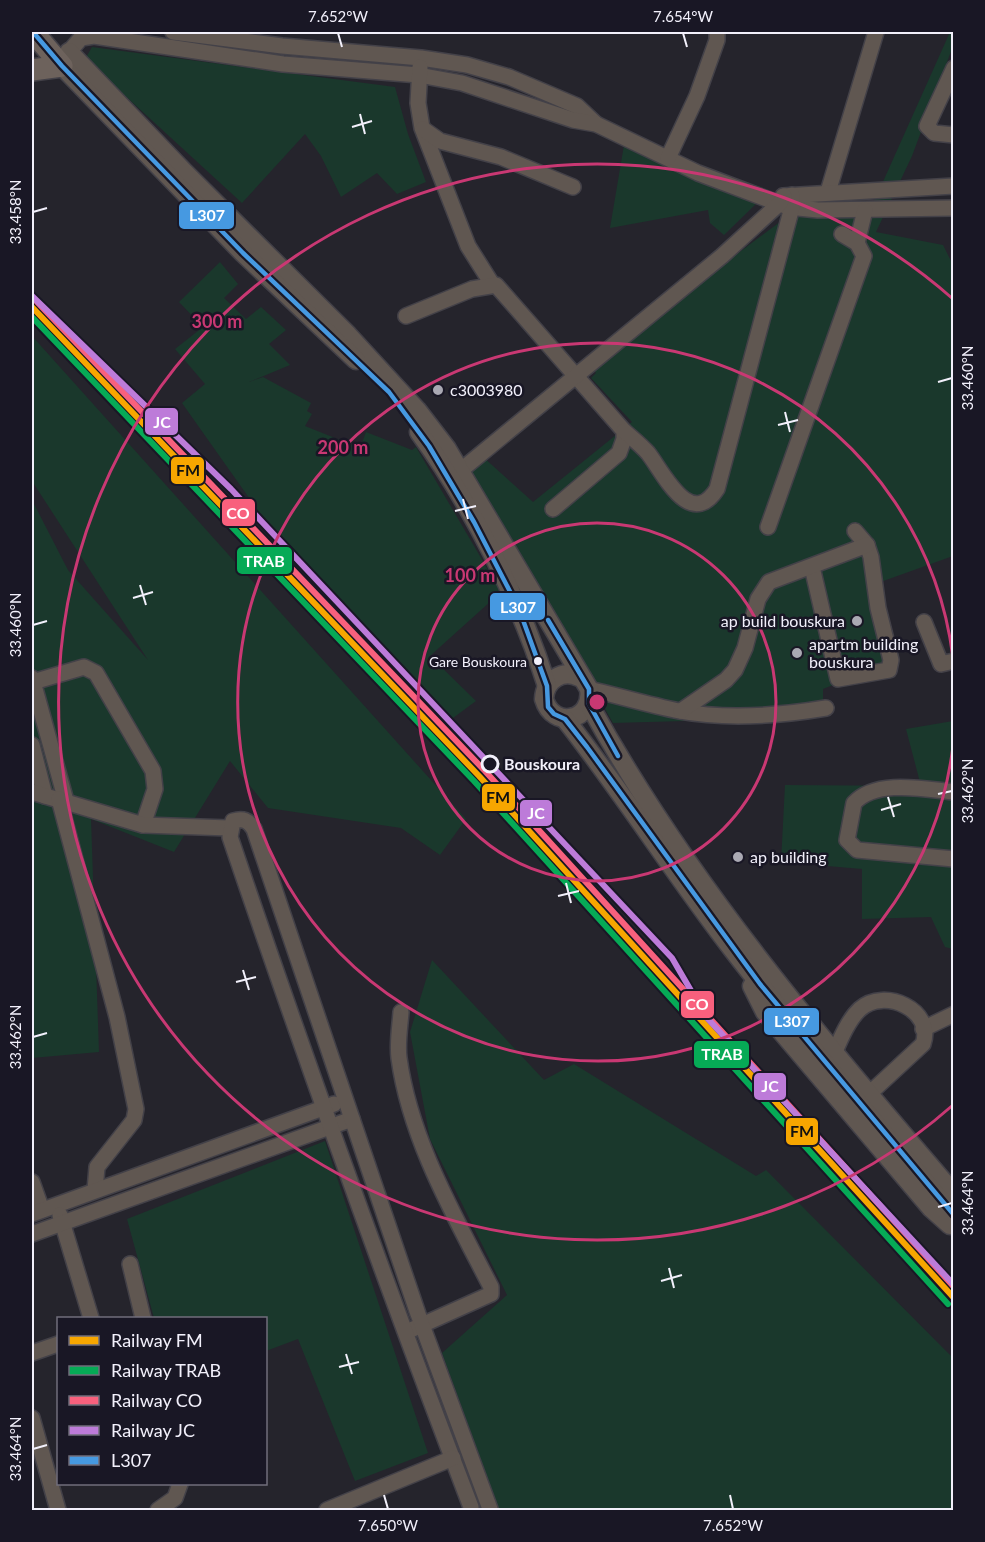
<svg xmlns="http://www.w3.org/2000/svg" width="985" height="1542" font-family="Lato,sans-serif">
	<rect width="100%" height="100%" fill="#25242c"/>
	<g fill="#1a382c">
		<path d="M950 32H953V46L912 156 876 232 943 245 954 267 953 556 875 584 893 661 823 689V717L613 723 468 468 482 456 533 502 632 422 591 378 596 373 589 364 792 213H869Z"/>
		<path d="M92 47 395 87 408 134 426 182 397 194 377 173 341 197 321 156 305 134 242 203 85 59Z"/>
		<path d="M624 145 760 200 724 235 710 223 708 210 610 228Z"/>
		<path d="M220 262 238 284 224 298 246 319 261 307 286 330 269 344 290 365 249 382 263 377 311 403 307 411 312 414 305 426 360 448 366 432 412 450 416 447 501 592 430 656 476 701 453 718 417 682 259 512 182 403 205 384 175 349 203 327 179 302Z"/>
		<path d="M32 336 466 819 440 855 401 828 268 808 230 761 174 852 91 819 99 1052 32 1058V500L68 570 148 660 32 481Z"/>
		<path d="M953 721V949L945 947 931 917 862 919V869L781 862 785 785 921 786 906 729Z"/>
		<path d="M432 960 544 1080 574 1064 756 1176 766 1170 953 1358V1510H499L442 1353 507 1295 430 1139 410 1032Z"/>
		<path d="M325 1141 428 1453 355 1481 298 1339 266 1351V1318H154L127 1219Z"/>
	</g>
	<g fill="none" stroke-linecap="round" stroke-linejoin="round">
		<defs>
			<g id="minor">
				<path d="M173 32 282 46 421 58 467 65 509 77 577 106 596 124"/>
				<path d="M69 52 81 38 94 36 283 64 419 75 462 83 573 120 596 124 698 173 788 207 818 210 954 208"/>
				<path d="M420 67 418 103 422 128 468 246 492 284"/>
				<path d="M954 68 927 126 934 133 954 135"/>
				<path d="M423 129 440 141 501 157 573 187"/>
				<path d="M668 158 697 96 717 40V32"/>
				<path d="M828 192 876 32"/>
				<path d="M783 196 954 186"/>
				<path d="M857 243 865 210"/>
				<path d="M406 316 472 289 496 285 624 431V439L619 453 553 509"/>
				<path d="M624 431C632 438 641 445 648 453 663 472 690 531 717 489L792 207V195"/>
				<path d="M460 471 722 256 780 203 784 196"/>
				<path d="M768 527 864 256 857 243 842 234"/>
				<path d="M812 567 838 679 889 670 891 660 878 608 871 557 867 545 855 531"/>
				<path d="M924 622 941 664 954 661"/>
				<path d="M32 678 66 801"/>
				<path d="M33 682 84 667 96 673 153 771 155 789 143 825"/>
				<path d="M589 689C619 696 649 705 679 711 728 720 778 716 826 708"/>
				<path d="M681 711 726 680 735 670 745 648 758 599 769 582 867 545"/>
				<path d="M32 745 45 796"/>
				<path d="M32 792 143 825 229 828"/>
				<path d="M954 792C924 789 876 779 854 803L847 840 857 850 954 859"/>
				<path d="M59 799 117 1017 136 1109 134 1120 97 1167 95 1190"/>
				<path d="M401 1012C400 1026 397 1043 399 1058 410 1139 454 1215 491 1287V1294L413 1329"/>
				<path d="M923 1029 954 1014"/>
				<path d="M834 1054C840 1040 848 1020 860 1009 884 987 935 1010 923 1044L869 1094"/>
				<path d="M32 1182 42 1210"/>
				<path d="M32 1214 334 1104"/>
				<path d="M60 1215 91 1318"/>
				<path d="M32 1234 352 1119"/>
				<path d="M130 1264 143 1318"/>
				<path d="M32 1353 58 1344"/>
				<path d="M32 1418 58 1510"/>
				<path d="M471 1507C386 1285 306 1061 230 837L233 821C243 818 248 820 254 829L418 1314 490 1509"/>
				<path d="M158 1510 175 1498 180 1484"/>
				<path d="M327 1510 453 1458"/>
			</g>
			<g id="tertiary">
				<path d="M69 52 185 173 348 335 417 410 447 449 589 689C594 721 553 730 544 699 545 680 562 669 579 677"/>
				<path d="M62 66 243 253 356 360"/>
				<path d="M419 432C472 505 520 600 547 686"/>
				<path d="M589 704C687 883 821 1039 954 1194"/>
				<path d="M565 719C624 794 675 875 733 950 803 1041 880 1127 954 1216"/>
				<path d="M752 986 765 1012 931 1208 950 1225"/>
			</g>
			<g id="secondary">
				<path d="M33 32 62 66"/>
				<path d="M32 70 62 66"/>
			</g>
		</defs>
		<use href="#minor" stroke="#434148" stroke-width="18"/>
		<use href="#tertiary" stroke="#434148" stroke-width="21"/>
		<use href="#secondary" stroke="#434148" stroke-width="24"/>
		<use href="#minor" stroke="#605751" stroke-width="15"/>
		<use href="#tertiary" stroke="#605751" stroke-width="18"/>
		<use href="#secondary" stroke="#6d625c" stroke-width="21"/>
		<defs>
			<g id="bus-1">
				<path d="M33 32 62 66 243 253 389 392 429 446 474 522 519 609 547 686 548 707 554 714 565 719 587 747 760 984 954 1215"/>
				<path d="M548 620 589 689V704L618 756"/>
			</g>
		</defs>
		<use href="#bus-1" stroke="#191725" stroke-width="9"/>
		<use href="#bus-1" stroke="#4699e1" stroke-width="4.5"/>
		<defs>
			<path id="rail-1" d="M32 307 479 776 954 1298"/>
			<path id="rail-2" d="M32 317 474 781 948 1304"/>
			<path id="rail-3" d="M37 302 485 771 954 1287"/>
			<path id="rail-4" d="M32 296 231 489 672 958 707 1018 954 1285"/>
		</defs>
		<use href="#rail-1" stroke="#191725" stroke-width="10"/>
		<use href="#rail-2" stroke="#191725" stroke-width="10"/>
		<use href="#rail-3" stroke="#191725" stroke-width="10"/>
		<use href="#rail-4" stroke="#191725" stroke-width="10"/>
		<use href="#rail-1" stroke="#f7a600" stroke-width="6"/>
		<use href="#rail-2" stroke="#06aa56" stroke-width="6"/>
		<use href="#rail-3" stroke="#f8607d" stroke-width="6"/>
		<use href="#rail-4" stroke="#bd7bd9" stroke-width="6"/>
	</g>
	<path fill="none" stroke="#f2f0fb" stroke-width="2" d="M338 33 342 47M683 33 687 47M360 114 365 134M352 127 372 121M33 212 47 208M938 382 952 378M785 412 790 432M778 425 798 420M463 499 468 519M455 511 476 506M140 585 146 605M133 598 153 592M33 625 47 621M938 794 952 791M888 797 894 817M881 810 901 804M566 883 571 903M558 896 579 891M243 970 249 990M236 982 256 977M33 1037 47 1033M938 1207 952 1203M669 1268 674 1288M661 1281 682 1275M346 1354 352 1374M339 1367 359 1362M33 1449 47 1445M384 1495 388 1509M730 1495 733 1509"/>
	<g fill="none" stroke="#c93873" stroke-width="3">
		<circle cx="597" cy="702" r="179"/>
		<path d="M953 746A359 359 0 1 1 953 658"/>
		<path d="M953 1105A538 538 0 1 1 953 299"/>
	</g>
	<g fill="#aaa9b3" stroke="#191725" stroke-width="2">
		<circle cx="438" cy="390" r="6"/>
		<circle cx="857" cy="621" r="6"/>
		<circle cx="797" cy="653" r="6"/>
		<circle cx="738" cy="857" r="6"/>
	</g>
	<circle fill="#f2f0fb" stroke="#191725" stroke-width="2" cx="538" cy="661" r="5"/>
	<circle fill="#191725" stroke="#f2f0fb" stroke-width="3" cx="490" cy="764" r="8"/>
	<g text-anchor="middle" stroke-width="5" stroke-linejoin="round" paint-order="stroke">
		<g font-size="14" fill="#f2f0fb" stroke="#191725" text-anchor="end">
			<text x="527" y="667">Gare Bouskoura</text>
		</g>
		<g font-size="16" fill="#f2f0fb" stroke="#191725" text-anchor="start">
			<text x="450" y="396">c3003980</text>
			<text x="845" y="627" text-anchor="end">ap build bouskura</text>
			<text x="809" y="650">apartm building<tspan x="809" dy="18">bouskura</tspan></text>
			<text x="750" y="863">ap building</text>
		</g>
		<g font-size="16" font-weight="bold" fill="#f2f0fb" stroke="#191725" text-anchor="start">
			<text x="504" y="770">Bouskoura</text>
		</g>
	</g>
	<circle cx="597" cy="702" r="9" fill="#c93873" stroke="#191725" stroke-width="3"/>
	<g font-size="18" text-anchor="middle" font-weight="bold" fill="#c93873" stroke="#191725" stroke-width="5" stroke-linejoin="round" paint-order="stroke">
		<text x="217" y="328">300 m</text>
		<text x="343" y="454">200 m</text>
		<text x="470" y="582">100 m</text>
	</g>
	<g stroke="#191725" stroke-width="2">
		<rect x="178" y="201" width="57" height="29" rx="6" fill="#4699e1"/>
		<rect x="144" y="407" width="35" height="29" rx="6" fill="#bd7bd9"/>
		<rect x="170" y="456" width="35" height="29" rx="6" fill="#f7a600"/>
		<rect x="221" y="498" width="35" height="29" rx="6" fill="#f8607d"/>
		<rect x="236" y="546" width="57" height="29" rx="6" fill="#06aa56"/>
		<rect x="489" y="592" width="57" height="29" rx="6" fill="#4699e1"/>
		<rect x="481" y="783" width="35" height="29" rx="6" fill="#f7a600"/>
		<rect x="519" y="799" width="34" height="28" rx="6" fill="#bd7bd9"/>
		<rect x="680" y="990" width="35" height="29" rx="6" fill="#f8607d"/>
		<rect x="763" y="1007" width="57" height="29" rx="6" fill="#4699e1"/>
		<rect x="693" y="1040" width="57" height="29" rx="6" fill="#06aa56"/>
		<rect x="753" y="1072" width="34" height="29" rx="6" fill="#bd7bd9"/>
		<rect x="785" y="1117" width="34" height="29" rx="6" fill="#f7a600"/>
	</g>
	<g font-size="16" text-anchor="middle" font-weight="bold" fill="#fff">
		<text x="207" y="221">L307</text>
		<text x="162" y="428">JC</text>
		<text x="238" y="519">CO</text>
		<text x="264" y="567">TRAB</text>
		<text x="518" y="613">L307</text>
		<text x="536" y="819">JC</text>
		<text x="697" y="1010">CO</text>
		<text x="792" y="1027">L307</text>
		<text x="722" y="1060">TRAB</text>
		<text x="770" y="1092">JC</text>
	</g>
	<g font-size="16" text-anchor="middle" font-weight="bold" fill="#111">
		<text x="188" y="476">FM</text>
		<text x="498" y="803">FM</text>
		<text x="802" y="1137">FM</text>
	</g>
	<rect width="985" height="1542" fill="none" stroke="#191725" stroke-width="66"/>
	<rect x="57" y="1317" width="210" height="168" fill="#191725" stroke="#706e7b" stroke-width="1.5"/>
	<rect x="69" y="1336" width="30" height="9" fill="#f7a600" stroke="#706e7b" stroke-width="1.5"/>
	<text x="111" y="1347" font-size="18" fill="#f2f0fb">Railway FM</text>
	<rect x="69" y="1366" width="30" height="9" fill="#06aa56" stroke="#706e7b" stroke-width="1.5"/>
	<text x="111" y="1377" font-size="18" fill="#f2f0fb">Railway TRAB</text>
	<rect x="69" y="1396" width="30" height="9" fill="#f8607d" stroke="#706e7b" stroke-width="1.5"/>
	<text x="111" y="1407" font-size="18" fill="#f2f0fb">Railway CO</text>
	<rect x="69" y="1426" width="30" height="9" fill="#bd7bd9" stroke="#706e7b" stroke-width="1.5"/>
	<text x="111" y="1437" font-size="18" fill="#f2f0fb">Railway JC</text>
	<rect x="69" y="1456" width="30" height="9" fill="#4699e1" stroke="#706e7b" stroke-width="1.5"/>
	<text x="111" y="1467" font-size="18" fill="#f2f0fb">L307</text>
	<rect x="33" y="33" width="919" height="1476" fill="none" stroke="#f2f0fb" stroke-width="2"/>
	<g font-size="15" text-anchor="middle" fill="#f2f0fb">
		<text x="338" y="22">7.652°W</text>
		<text x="683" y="22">7.654°W</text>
		<text transform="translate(16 212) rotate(-90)" y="5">33.458°N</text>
		<text transform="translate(968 378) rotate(-90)" y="5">33.460°N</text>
		<text transform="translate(16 625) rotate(-90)" y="5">33.460°N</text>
		<text transform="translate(968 791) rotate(-90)" y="5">33.462°N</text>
		<text transform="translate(16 1037) rotate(-90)" y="5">33.462°N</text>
		<text transform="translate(968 1203) rotate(-90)" y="5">33.464°N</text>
		<text transform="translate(16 1449) rotate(-90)" y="5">33.464°N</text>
		<text x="388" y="1531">7.650°W</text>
		<text x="733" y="1531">7.652°W</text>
	</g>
</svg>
